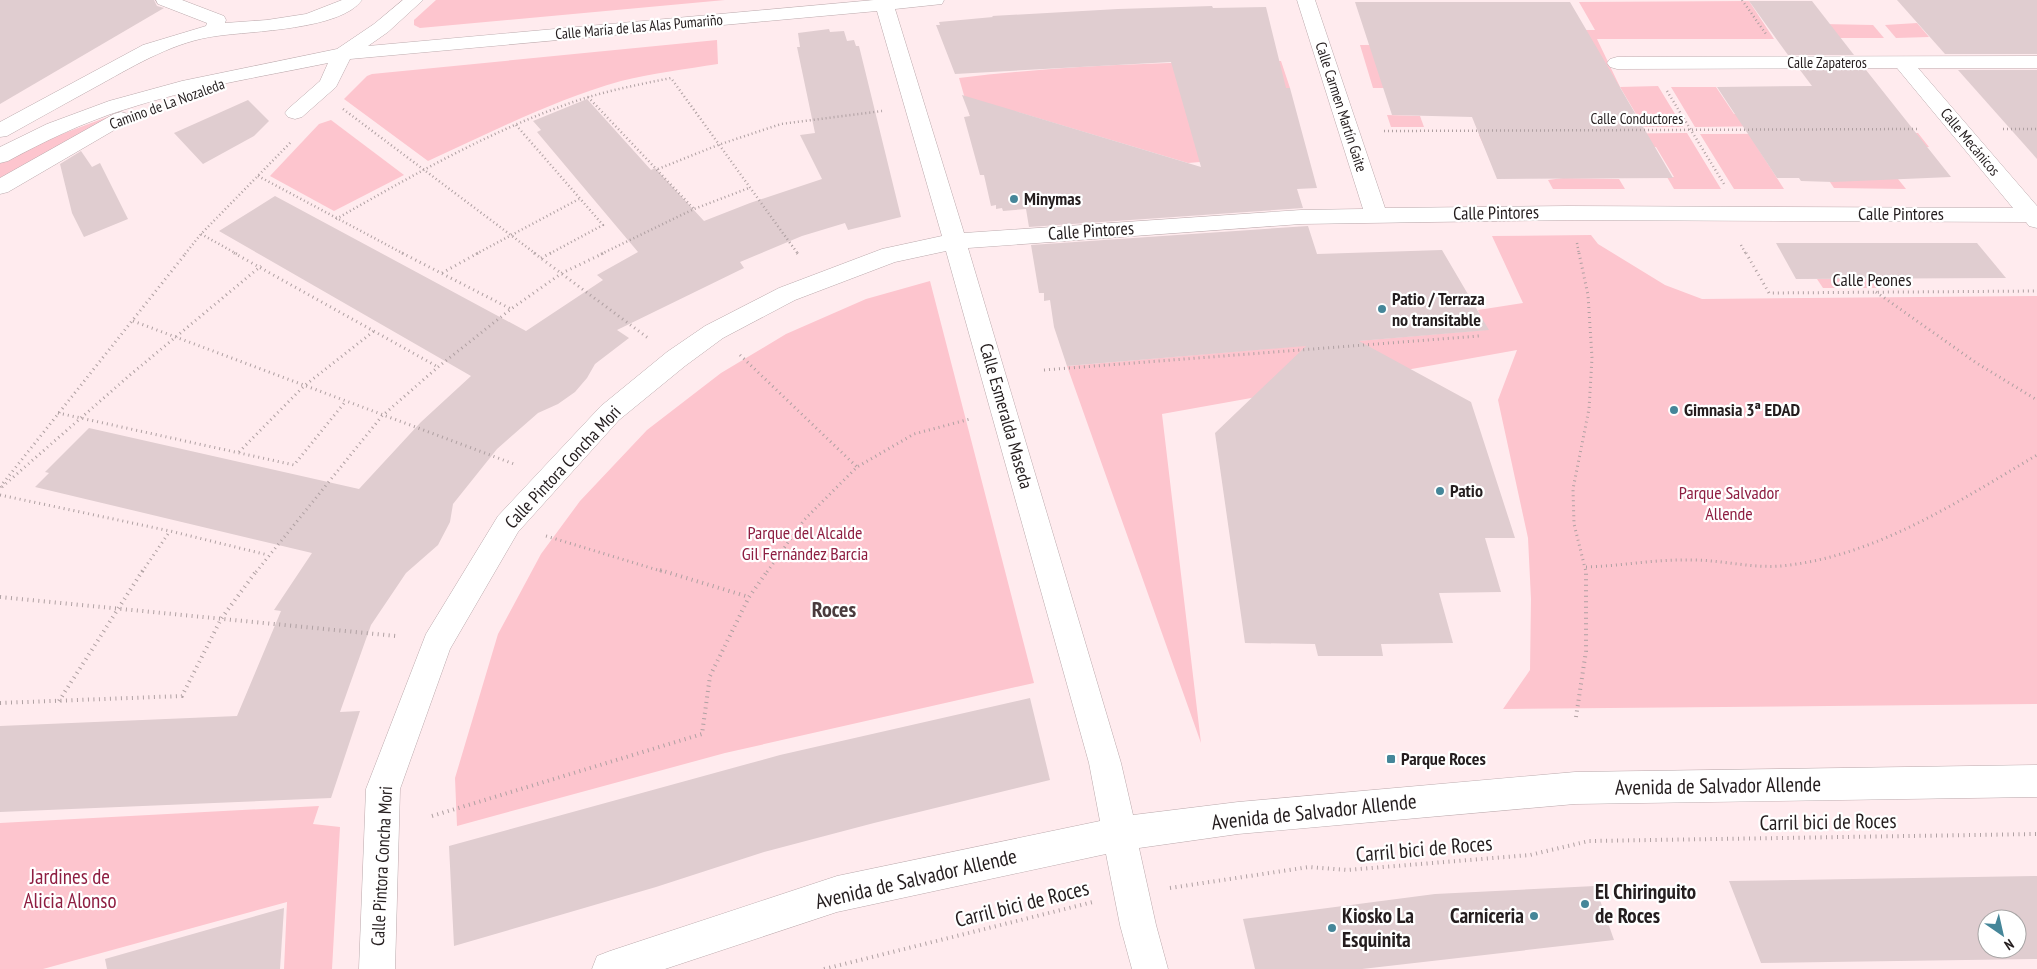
<svg xmlns="http://www.w3.org/2000/svg" width="2037" height="969" font-family="'PT Sans Narrow',sans-serif">
	<rect width="100%" height="100%" fill="#ffebee"/>
	<g fill="#fdc5ce">
		<path d="M436 0H725L420 28 414 25V20Z"/>
		<path d="M1749 1 1774 39H1597L1620 87 1658 86 1683 127H1602L1613 114H1636L1620 87 1373 88 1360 45 1514 44 1570 30H1595L1579 2Z"/>
		<path d="M1917 23 1929 37 1896 38 1885 25Z"/>
		<path d="M1822 24 1873 25 1884 38H1820Z"/>
		<path d="M717 40 718 64C686 69 653 73 621 81 554 100 491 132 428 161L344 99 367 76 372 74Z"/>
		<path d="M1281 61 1290 88H1234L1200 162 1188 163 1014 111 970 116 959 78C1066 65 1173 62 1281 61Z"/>
		<path d="M1671 87H1716L1734 114H1756L1776 126 1695 127Z"/>
		<path d="M1387 115 1420 116 1424 127H1391Z"/>
		<path d="M110 116 0 180V162L62 134Z"/>
		<path d="M331 120 404 175 334 211 270 176 319 124Z"/>
		<path d="M1687 133 1721 189H1674L1667 177H1674L1656 147 1485 148 1479 135Z"/>
		<path d="M1918 133 1929 147H1757L1784 189H1734L1700 134Z"/>
		<path d="M1563 178 1619 179 1625 189H1553L1548 180Z"/>
		<path d="M1828 179H1898L1906 189 1834 188Z"/>
		<path d="M1591 235 1598 244 1665 285 1702 299 2037 296V704L1503 709 1530 670 1531 599 1528 538 1498 400 1517 350 1162 414 1201 743 1067 366 1484 330 1478 310 1523 303 1492 236Z"/>
		<path d="M1817 279H1892L1898 288H1823Z"/>
		<path d="M930 281 1034 683 725 753 457 826 455 778 498 634 541 554 580 501 647 430 721 373 786 334 866 299Z"/>
		<path d="M319 806 313 824 340 827 332 969H284L287 902 43 969H0V823Z"/>
	</g>
	<g fill="#e0cdd0" fill-rule="evenodd">
		<path d="M0 0H154L157 6 164 8 0 104Z"/>
		<path d="M1897 0H2037V54H1945Z"/>
		<path d="M1749 1H1812L1854 55H1788Z"/>
		<path d="M1355 2H1570L1673 178 1497 179 1472 117 1392 115Z"/>
		<path d="M1212 6 1213 8 1266 7 1286 88H1290L1317 188 1297 189 1303 208 1029 227 1026 209 1003 211 1002 208 996 209V205L991 206 984 175H980L964 117 970 116 962 95 1201 167 1171 62 955 74 936 25H940L939 22 993 17 992 16 1118 9Z"/>
		<path d="M829 29 830 32 844 31 847 41 854 40 856 46H859L901 217 848 230 845 223 802 236 740 262 744 268 617 330 629 338 595 364 587 378 575 392 558 404 538 413 497 449 453 504 450 522 438 545 406 573 371 625 340 712 360 711 331 798 0 812V726L237 716 281 611 274 610 312 553 35 487 49 473 45 472 89 428 359 489 421 422 471 376 219 231 275 196 526 331 603 280 597 275 638 252 537 132 541 130 533 121 587 99 651 170 655 168 704 221 750 203 822 179 800 135 815 133 797 47H800L798 33Z"/>
		<path d="M1800 70H1866L1951 177 1833 182 1801 181 1799 178H1777L1717 87 1812 86Z"/>
		<path d="M1958 70H2037V159Z"/>
		<path d="M248 100 269 121 254 136 203 164 174 133Z"/>
		<path d="M81 151 92 167 100 163 128 219 84 237 72 213 60 164Z"/>
		<path d="M1308 226 1317 254 1442 250 1489 330 1359 341 1471 402 1515 538H1485L1501 592 1439 593 1453 643 1381 644 1383 656H1318L1315 644 1245 643 1215 433 1306 346 1067 366 1054 327 1050 300 1044 301V293H1039L1031 245Z"/>
		<path d="M1776 243H1977L2006 278 1796 279Z"/>
		<path d="M1030 698 1050 780 874 823 764 852 656 887 454 946 449 846 780 755Z"/>
		<path d="M2037 876V959L1761 963 1729 881ZM1987 919H2017V949H1987Z"/>
		<path d="M1595 886 1614 940 1362 969H1255L1243 919 1435 894Z"/>
		<path d="M284 908 280 969H107L105 959Z"/>
	</g>
	<g fill="none" stroke-linecap="round" stroke-linejoin="round">
		<defs>
			<g id="minor">
				<path d="M156 0H182L224 16 226 20 225 23 267 20 306 14 342 0H362C341 30 251 31 217 36 176 41 137 64 101 84 70 101 39 118 7 136L0 137V122L143 45 206 26 207 23 158 4Z"/>
				<path d="M403 0H423L388 32 368 46 874 0H944L942 4 895 9 964 233 1301 210 1363 209 1297 0H1315L1385 208 1567 206 2013 208 1897 68 1617 69 1610 67 1607 63 1610 59 1617 57 2037 56V68H1918L2037 206V228L2029 226 2026 222 1567 220 1301 224 968 248 1121 763 1133 815 1238 802 1575 772 2037 765V797L1575 804 1238 834 1139 848 1156 925 1168 969H1132L1120 925 1106 854 837 912 665 969H592L597 956 610 951 837 876 1100 821 1089 763 946 251 895 262 795 300 723 338 685 366 619 420 518 532 450 649 400 789 395 969H359L366 789 426 634 498 516 601 406 667 352 705 326 779 288 882 249 942 236 877 11 350 59 336 87 302 117 295 119 288 117 285 113 288 109 320 81 328 63C260 77 189 88 123 110 82 123 45 141 8 161L0 163V147L47 124 109 101 182 81 337 49 374 24Z"/>
				<path d="M121 112 128 114 131 118 128 122 8 192 0 194V178L114 114Z"/>
			</g>
		</defs>
		<use href="#minor" stroke="#bba9ac" stroke-width="1"/>
		<g stroke="#afa0a2" stroke-width="2.5" stroke-dasharray="1 3" stroke-linecap="butt">
			<path d="M1742 0 1766 34"/>
			<path d="M1667 91 1724 184"/>
			<path d="M588 97 694 209"/>
			<path d="M343 109 536 254"/>
			<path d="M516 125 603 225 549 254"/>
			<path d="M2003 129H2037"/>
			<path d="M1384 131 1918 129"/>
			<path d="M658 169 718 145 781 124 882 111"/>
			<path d="M258 176 404 254"/>
			<path d="M336 219C415 174 495 128 582 99 611 90 641 84 671 78L798 254"/>
			<path d="M201 234 237 254"/>
			<path d="M1577 243 1579 254"/>
			<path d="M1741 245 1746 254"/>
			<path d="M185 254 201 234 291 142"/>
			<path d="M476 254 579 199"/>
			<path d="M601 254 694 209 749 188"/>
		</g>
		<g stroke="#afa0a2" stroke-width="3" stroke-dasharray="1 4" stroke-linecap="butt">
			<path d="M234 253 438 367"/>
			<path d="M402 253 511 309"/>
			<path d="M534 253 648 338"/>
			<path d="M797 253 799 255"/>
			<path d="M1579 253 1588 295 1592 358 1589 409 1573 489 1574 524 1586 572"/>
			<path d="M1746 253 1769 293 2037 291"/>
			<path d="M541 258 551 253"/>
			<path d="M442 273 478 253"/>
			<path d="M1876 292 1975 362 2037 400"/>
			<path d="M133 321 514 464"/>
			<path d="M740 355 857 467"/>
			<path d="M1044 370 1479 336"/>
			<path d="M58 413 294 465 345 402"/>
			<path d="M239 452 304 386 374 331"/>
			<path d="M0 487 186 253"/>
			<path d="M2 487 130 375 261 266"/>
			<path d="M0 495 170 531 268 555"/>
			<path d="M546 536 664 572"/>
			<path d="M1586 567C1621 566 1656 559 1692 560 1726 560 1755 570 1790 565 1881 553 1959 501 2037 455"/>
			<path d="M142 572 170 531"/>
			<path d="M256 572 382 416 438 367 511 309 562 273 604 253"/>
			<path d="M767 572 804 520 857 467 914 434 970 419"/>
		</g>
		<g stroke="#afa0a2" stroke-width="4" stroke-dasharray="1 4.5" stroke-linecap="butt">
			<path d="M660 570 749 597"/>
			<path d="M0 597 396 636"/>
			<path d="M59 701 143 570"/>
			<path d="M0 703 182 696 221 619 257 570"/>
			<path d="M1576 717 1586 651V570"/>
			<path d="M432 816 702 734 710 676 749 597 768 570"/>
			<path d="M1170 888 1309 867 1347 870 1530 855 1589 841 2037 834"/>
			<path d="M824 969 1093 902"/>
		</g>
		<use href="#minor" fill="#fff" fill-rule="evenodd"/>
	</g>
	<g fill="#458699" stroke="#fff" stroke-width="2">
		<circle cx="1014" cy="199" r="5"/>
		<circle cx="1382" cy="309" r="5"/>
		<circle cx="1674" cy="410" r="5"/>
		<circle cx="1440" cy="491" r="5"/>
		<rect x="1386" y="754" width="10" height="10" rx="2.5"/>
		<circle cx="1585" cy="904" r="5"/>
		<circle cx="1534" cy="916" r="5"/>
		<circle cx="1332" cy="928" r="5"/>
	</g>
	<g text-anchor="middle" stroke-width="4.5" stroke-linejoin="round" paint-order="stroke">
		<g font-size="15" fill="#241d1e" stroke="#fff">
			<text transform="translate(639 27) rotate(-5)" y="5">Calle María de las Alas Pumariño</text>
			<text x="1827" y="68">Calle Zapateros</text>
			<text transform="translate(167 104) rotate(-20)" y="5">Camino de La Nozaleda</text>
			<text transform="translate(1341 107) rotate(72)" y="5">Calle Carmen Martín Gaite</text>
			<text x="1637" y="124">Calle Conductores</text>
			<text transform="translate(1970 142) rotate(50)" y="5">Calle Mecánicos</text>
		</g>
		<g font-size="18" font-weight="bold" fill="#241d1e" stroke="#fff" text-anchor="start">
			<text x="1024" y="205">Minymas</text>
			<text x="1392" y="305">Patio / Terraza<tspan x="1392" dy="21">no transitable</tspan></text>
			<text x="1684" y="416">Gimnasia 3ª EDAD</text>
			<text x="1450" y="497">Patio</text>
			<text x="1401" y="765">Parque Roces</text>
		</g>
		<g font-size="18" fill="#241d1e" stroke="#fff">
			<text transform="translate(1496 213) rotate(-1)" y="6">Calle Pintores</text>
			<text x="1901" y="220">Calle Pintores</text>
			<text transform="translate(1091 231) rotate(-4)" y="6">Calle Pintores</text>
			<text x="1872" y="286">Calle Peones</text>
			<text transform="translate(1006 416) rotate(74)" y="6">Calle Esmeralda Maseda</text>
			<text transform="translate(563 467) rotate(-47)" y="6">Calle Pintora Concha Mori</text>
			<text transform="translate(382 866) rotate(-87)" y="6">Calle Pintora Concha Mori</text>
		</g>
		<g font-size="18" fill="#8e1e41" stroke="#fff">
			<text x="1729" y="499">Parque Salvador<tspan x="1729" dy="21">Allende</tspan></text>
			<text x="805" y="539">Parque del Alcalde<tspan x="805" dy="21">Gil Fernández Barcia</tspan></text>
		</g>
		<g font-size="21" fill="#241d1e" stroke="#fff">
			<text transform="translate(1718 786) rotate(-1)" y="7">Avenida de Salvador Allende</text>
			<text transform="translate(1314 812) rotate(-6)" y="7">Avenida de Salvador Allende</text>
			<text transform="translate(1828 822) rotate(-1)" y="7">Carril bici de Roces</text>
			<text transform="translate(1424 849) rotate(-5)" y="7">Carril bici de Roces</text>
			<text transform="translate(916 879) rotate(-13)" y="7">Avenida de Salvador Allende</text>
			<text transform="translate(1022 904) rotate(-14)" y="7">Carril bici de Roces</text>
		</g>
		<g font-size="21" fill="#8e1e41" stroke="#fff">
			<text x="70" y="884">Jardines de<tspan x="70" dy="24">Alicia Alonso</tspan></text>
		</g>
		<g font-size="21" font-weight="bold" fill="#241d1e" stroke="#fff" text-anchor="start">
			<text x="1595" y="899">El Chiringuito<tspan x="1595" dy="24">de Roces</tspan></text>
			<text x="1342" y="923">Kiosko La<tspan x="1342" dy="24">Esquinita</tspan></text>
			<text x="1524" y="923" text-anchor="end">Carniceria</text>
		</g>
		<g font-size="22" font-weight="bold" fill="#4a3b3d" stroke="#fff">
			<text x="834" y="617">Roces</text>
		</g>
	</g>
	<g transform="translate(2002 934) rotate(146)"><circle r="24" fill="#ffffff" stroke="#a7a5a5"/>
	<path d="M0-4L9 19L0 12L-9 19Z" fill="#458699"/>
	<text y="-8" font-size="14" font-weight="bold" text-anchor="middle" fill="#241d1e">N</text>
	</g>
</svg>
